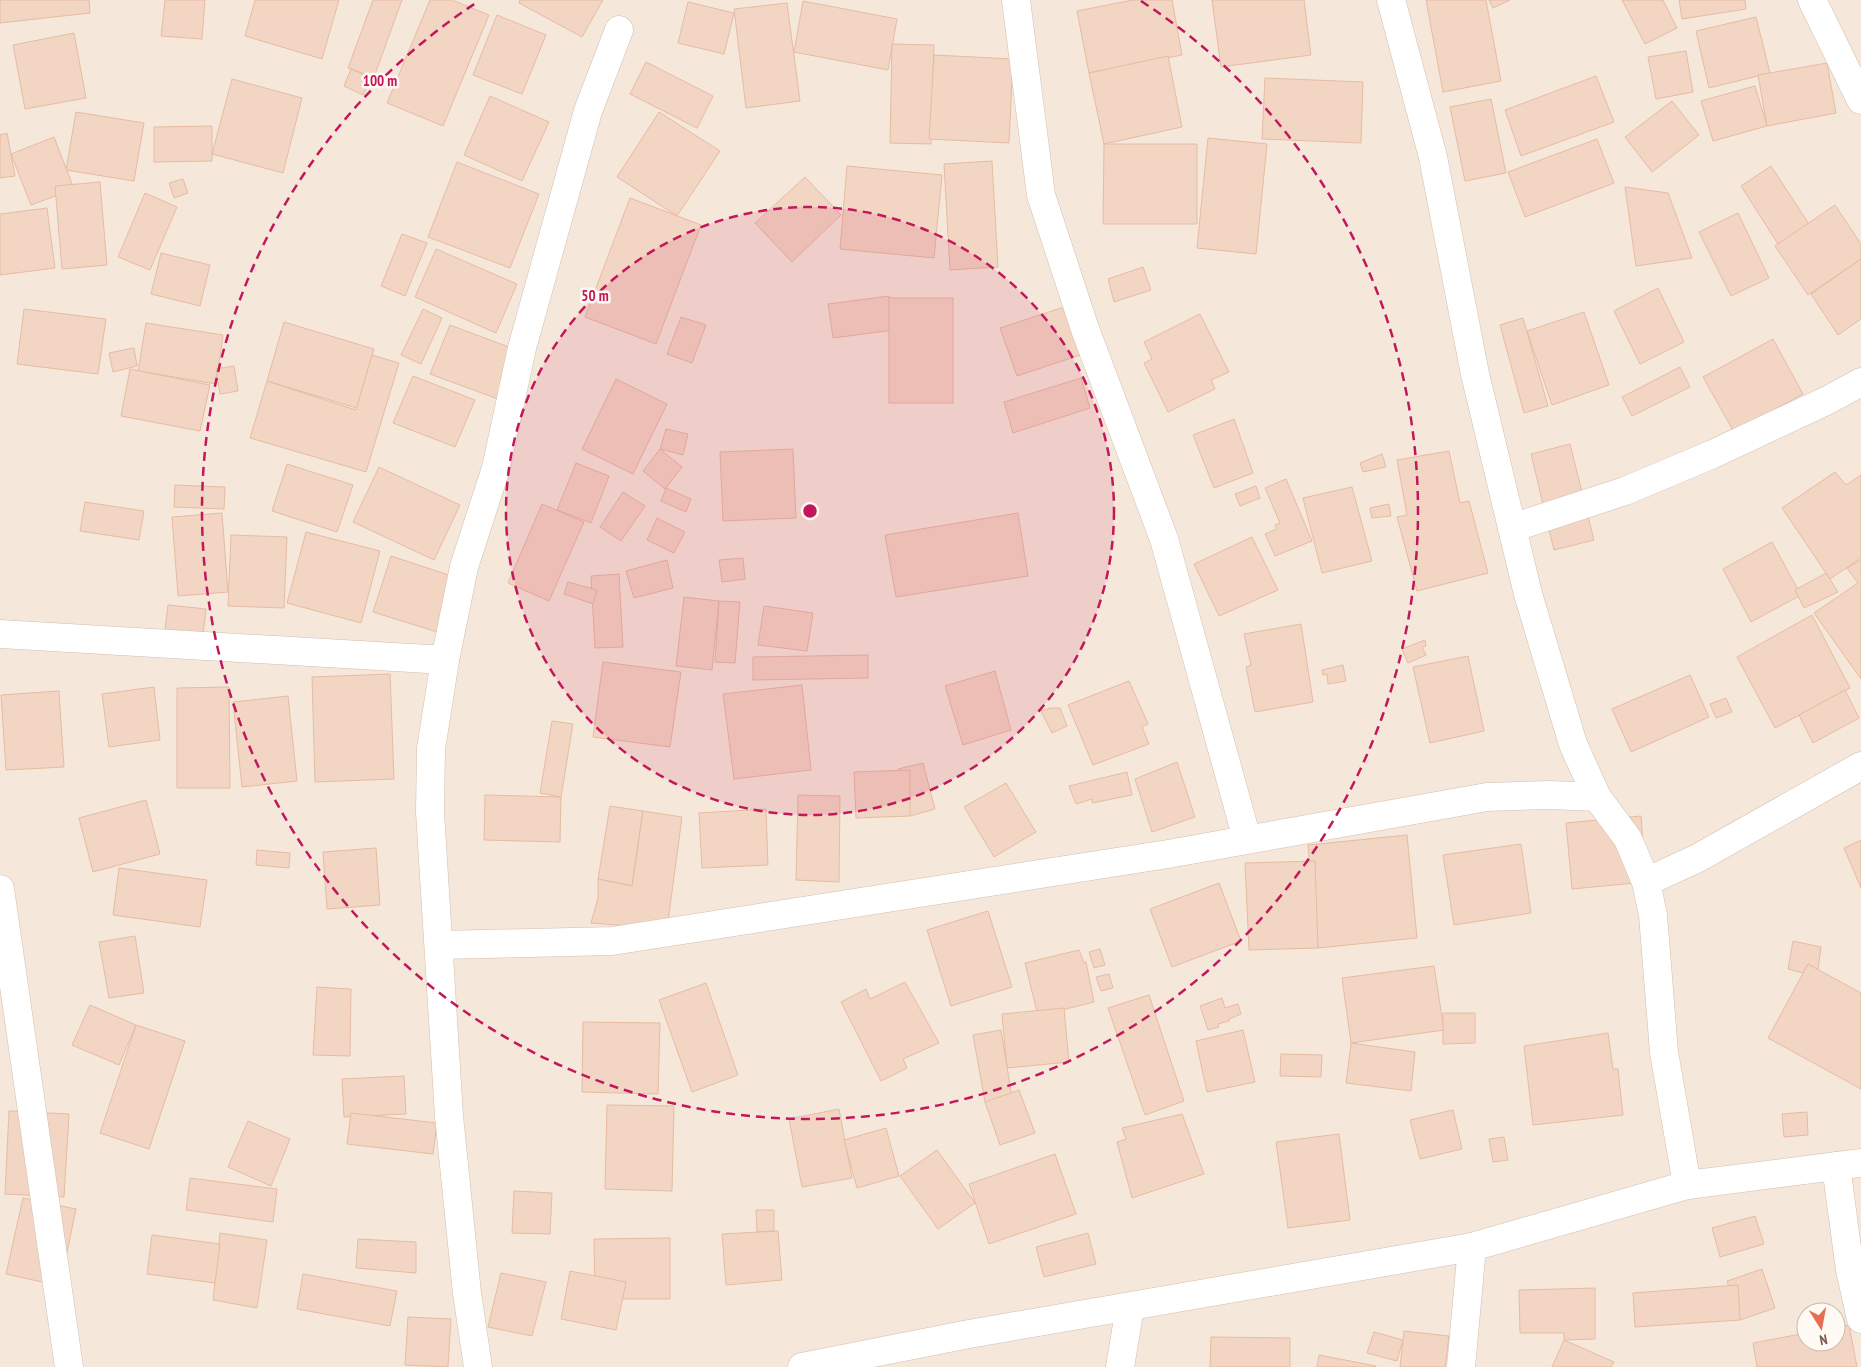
<svg xmlns="http://www.w3.org/2000/svg" width="1861" height="1367" font-family="'PT Sans Narrow',sans-serif">
	<rect width="100%" height="100%" fill="#fdf6ec"/>
	<path fill="#f5e8da" fill-rule="evenodd" d="M0 0H1861V1367H0ZM1806 1312H1836V1342H1806Z"/>
	<g fill="#f3d5c3" stroke="#e6bba3">
		<path d="M0 0H89L90 13 0 23Z"/>
		<path d="M165 0H205L202 39 161 36Z"/>
		<path d="M255 0H339L322 59 245 36Z"/>
		<path d="M373 0H402L374 77 348 68Z"/>
		<path d="M430 0H452L489 15 443 126 387 103Z"/>
		<path d="M520 0H603L582 37 519 3Z"/>
		<path d="M1133 0H1172L1182 55 1089 73 1077 11Z"/>
		<path d="M1212 0H1304L1311 55 1221 67Z"/>
		<path d="M1426 0H1486L1501 81 1443 92Z"/>
		<path d="M1489 0H1510L1493 8Z"/>
		<path d="M1622 0H1663L1677 28 1645 44Z"/>
		<path d="M1679 0H1745L1746 9 1682 19Z"/>
		<path d="M803 1 897 19 888 70 794 52Z"/>
		<path d="M688 2 734 13 724 54 678 43Z"/>
		<path d="M787 3 800 101 746 108 734 9Z"/>
		<path d="M497 15 546 35 522 94 473 75Z"/>
		<path d="M1756 17 1770 73 1709 88 1696 31Z"/>
		<path d="M74 33 86 98 25 109 13 45Z"/>
		<path d="M892 44 934 45 931 144 890 143Z"/>
		<path d="M1686 51 1693 92 1656 99 1648 57Z"/>
		<path d="M934 55 1013 59 1009 143 929 139Z"/>
		<path d="M1168 56 1182 127 1104 144 1089 73Z"/>
		<path d="M646 62 713 96 697 128 630 94Z"/>
		<path d="M1827 63 1836 113 1767 126 1758 75Z"/>
		<path d="M351 69 371 78 363 95 344 86Z"/>
		<path d="M1596 76 1614 122 1521 156 1505 110Z"/>
		<path d="M1265 78 1363 82 1361 143 1262 139Z"/>
		<path d="M232 79 302 98 283 173 212 154Z"/>
		<path d="M1755 86 1767 126 1713 141 1701 101Z"/>
		<path d="M490 96 549 122 522 181 464 155Z"/>
		<path d="M1491 99 1506 173 1465 181 1450 107Z"/>
		<path d="M1672 101 1699 135 1652 172 1625 137Z"/>
		<path d="M76 112 144 123 134 181 66 170Z"/>
		<path d="M659 112 720 151 677 216 617 177Z"/>
		<path d="M212 126V161L154 162V127Z"/>
		<path d="M7 133 15 176 0 178V135Z"/>
		<path d="M54 137 74 189 31 205 11 154Z"/>
		<path d="M1208 138 1267 144 1256 254 1197 248Z"/>
		<path d="M1597 139 1614 183 1525 217 1508 172Z"/>
		<path d="M1104 144H1197V224H1103Z"/>
		<path d="M992 161 998 267 950 270 944 164Z"/>
		<path d="M457 162 539 194 510 268 428 237Z"/>
		<path d="M847 166 942 175 934 258 840 249Z"/>
		<path d="M1771 166 1809 224 1778 244 1741 186Z"/>
		<path d="M805 177 841 215 792 262 755 223Z"/>
		<path d="M183 179 188 193 174 198 169 183Z"/>
		<path d="M100 182 107 265 62 269 55 186Z"/>
		<path d="M1625 187 1668 193 1692 258 1636 266Z"/>
		<path d="M145 193 177 207 150 270 118 257Z"/>
		<path d="M630 198 701 225 656 344 585 317Z"/>
		<path d="M1835 205 1861 244V259L1808 295 1775 246Z"/>
		<path d="M47 208 55 268 0 275V214Z"/>
		<path d="M1738 213 1769 278 1731 296 1699 232Z"/>
		<path d="M402 234 427 243 405 296 381 286Z"/>
		<path d="M436 249 517 284 496 333 415 297Z"/>
		<path d="M161 253 210 265 200 306 151 294Z"/>
		<path d="M1861 259V319L1838 335 1811 294Z"/>
		<path d="M1143 267 1151 290 1114 302 1108 279Z"/>
		<path d="M1658 288 1684 342 1640 364 1614 311Z"/>
		<path d="M889 296 894 330 833 338 828 304Z"/>
		<rect x="889" y="298" width="64" height="105"/>
		<path d="M1064 307 1080 355 1017 376 1000 328Z"/>
		<path d="M24 309 106 319 98 374 17 364Z"/>
		<path d="M423 309 442 318 421 364 401 355Z"/>
		<path d="M1584 312 1609 385 1552 405 1527 331Z"/>
		<path d="M1200 314 1229 372 1211 380 1215 389 1168 412 1144 363 1152 359 1144 342Z"/>
		<path d="M681 317 706 325 692 363 667 354Z"/>
		<path d="M1523 318 1548 406 1524 413 1500 325Z"/>
		<path d="M284 322 374 349 357 408 267 381Z"/>
		<path d="M146 323 223 335 216 384 138 371Z"/>
		<path d="M450 325 517 350 498 399 430 374Z"/>
		<path d="M1773 339 1803 394 1734 432 1703 377Z"/>
		<path d="M134 348 137 366 113 372 109 353Z"/>
		<path d="M372 355 399 363 366 472 250 438 267 381 356 410Z"/>
		<path d="M234 366 238 391 220 394 216 369Z"/>
		<path d="M1680 367 1690 387 1632 416 1622 397Z"/>
		<path d="M130 369 210 385 200 431 121 416Z"/>
		<path d="M413 376 475 400 455 447 393 423Z"/>
		<path d="M1081 378 1090 408 1013 433 1004 402Z"/>
		<path d="M616 379 667 404 633 474 582 449Z"/>
		<path d="M1234 419 1253 473 1214 488 1193 435Z"/>
		<path d="M666 429 688 434 683 455 660 449Z"/>
		<path d="M1570 444 1594 540 1554 550 1531 454Z"/>
		<path d="M660 449 682 467 665 489 643 471Z"/>
		<path d="M793 449 796 518 723 521 720 452Z"/>
		<path d="M1449 451 1460 503 1469 501 1488 573 1417 591 1397 517 1407 515 1397 460Z"/>
		<path d="M1382 454 1386 467 1363 472 1360 463Z"/>
		<path d="M576 463 609 476 591 523 557 510Z"/>
		<path d="M287 464 353 485 337 532 272 511Z"/>
		<path d="M379 467 460 505 434 560 353 522Z"/>
		<path d="M1835 472 1846 485 1861 475V558L1830 579 1782 508Z"/>
		<path d="M1286 479 1312 541 1275 556 1265 534 1277 529 1275 525 1280 523 1265 488Z"/>
		<path d="M175 485 225 487 224 509 174 507Z"/>
		<path d="M1256 486 1260 498 1240 506 1235 494Z"/>
		<path d="M1352 487 1372 561 1322 573 1303 498Z"/>
		<path d="M666 488 691 499 686 512 661 501Z"/>
		<path d="M623 492 645 506 621 541 600 527Z"/>
		<path d="M85 502 144 511 139 540 80 531Z"/>
		<path d="M542 504 584 522 549 601 508 583Z"/>
		<path d="M1389 504 1391 516 1372 518 1370 508Z"/>
		<path d="M222 513 228 592 178 596 172 517Z"/>
		<path d="M1018 513 1028 576 896 597 885 535Z"/>
		<path d="M657 518 685 532 674 553 647 540Z"/>
		<path d="M306 532 380 551 361 623 287 603Z"/>
		<path d="M231 535 287 537 284 608 228 606Z"/>
		<path d="M1252 537 1278 590 1219 616 1194 564Z"/>
		<path d="M1772 542 1801 595 1751 622 1723 569Z"/>
		<path d="M391 556 464 580 447 635 373 612Z"/>
		<path d="M743 558 745 579 722 582 719 560Z"/>
		<path d="M667 560 673 588 634 598 626 571Z"/>
		<path d="M1861 560V679L1814 613 1858 583 1847 568Z"/>
		<path d="M1826 573 1838 592 1804 608 1795 590Z"/>
		<path d="M619 574 623 647 595 648 591 576Z"/>
		<path d="M568 582 597 590 593 604 564 594Z"/>
		<path d="M684 597 719 601 712 670 676 666Z"/>
		<path d="M719 601 740 602 735 663 715 662Z"/>
		<path d="M168 605 206 609 203 634 165 630Z"/>
		<path d="M764 606 813 613 807 651 758 645Z"/>
		<path d="M1812 615 1850 688 1775 728 1737 657Z"/>
		<path d="M1301 624 1313 702 1255 712 1246 667 1251 665 1244 634Z"/>
		<path d="M1425 640 1426 646 1422 647 1426 655 1408 663 1402 649Z"/>
		<path d="M868 655V678L753 680V657Z"/>
		<path d="M1468 656 1484 731 1430 743 1413 667Z"/>
		<path d="M603 662 681 672 670 747 593 737Z"/>
		<path d="M1343 665 1346 681 1328 684 1327 674 1323 675 1322 670Z"/>
		<path d="M995 671 1011 730 963 745 945 686Z"/>
		<path d="M390 674 394 779 315 782 312 677Z"/>
		<path d="M1690 675 1709 717 1631 752 1612 709Z"/>
		<path d="M1129 681 1148 724 1142 727 1149 744 1093 765 1068 705Z"/>
		<path d="M802 685 811 770 734 779 723 694Z"/>
		<path d="M154 687 160 740 109 747 102 694Z"/>
		<path d="M229 687 230 788H177V688Z"/>
		<path d="M1845 690 1859 718 1813 743 1799 715Z"/>
		<path d="M59 691 64 767 6 770 1 695Z"/>
		<path d="M288 696 297 781 242 787 233 702Z"/>
		<path d="M1726 698 1732 712 1716 718 1710 704Z"/>
		<path d="M1051 708H1060L1067 726 1052 733 1041 711Z"/>
		<path d="M552 721 573 724 561 797 540 793Z"/>
		<path d="M1177 762 1195 817 1152 832 1135 779Z"/>
		<path d="M923 763 935 809 910 816 898 769Z"/>
		<path d="M910 770V816L856 818 854 772Z"/>
		<path d="M1127 772 1132 795 1092 803V799L1076 804 1069 786Z"/>
		<path d="M1006 783 1036 832 994 857 964 807Z"/>
		<path d="M485 795 561 797 560 842 484 840Z"/>
		<path d="M798 795 840 796 839 882 796 880Z"/>
		<path d="M146 800 160 854 93 872 79 818Z"/>
		<path d="M610 806 643 811 632 886 598 879Z"/>
		<path d="M766 809 768 865 702 868 699 813Z"/>
		<path d="M643 811 682 817 667 929 591 923 598 898V879L632 886Z"/>
		<path d="M1641 816 1646 882 1572 889 1566 823Z"/>
		<path d="M1407 835 1417 938 1318 948 1308 845Z"/>
		<path d="M1861 840V888L1844 848Z"/>
		<path d="M1521 844 1531 913 1454 925 1443 855Z"/>
		<path d="M376 848 380 905 327 909 323 852Z"/>
		<path d="M257 850 290 853 289 868 256 865Z"/>
		<path d="M1315 861 1318 948 1249 950 1245 863Z"/>
		<path d="M119 868 207 880 200 927 113 915Z"/>
		<path d="M1219 883 1241 941 1172 967 1150 909Z"/>
		<path d="M988 911 1012 987 951 1006 927 930Z"/>
		<path d="M135 936 144 993 109 998 99 942Z"/>
		<path d="M1793 941 1821 947 1818 970 1808 964 1803 973 1788 969Z"/>
		<path d="M1100 949 1105 965 1094 968 1089 952Z"/>
		<path d="M1079 950 1084 963 1086 962 1094 1002 1038 1016 1025 963Z"/>
		<path d="M1808 964 1861 993V1089L1768 1038Z"/>
		<path d="M1434 966 1444 1030 1351 1043 1342 978Z"/>
		<path d="M1109 974 1113 988 1101 991 1096 977Z"/>
		<path d="M905 982 939 1043 903 1059 907 1068 881 1081 841 1002 866 989 870 999Z"/>
		<path d="M706 983 738 1075 692 1092 659 1000Z"/>
		<path d="M317 987 351 989 350 1056 313 1055Z"/>
		<path d="M1149 995 1184 1101 1145 1115 1108 1008Z"/>
		<path d="M1222 998 1225 1008 1238 1004 1241 1014 1229 1019V1021L1218 1024 1219 1027 1208 1030 1200 1006Z"/>
		<path d="M90 1005 136 1025 119 1065 72 1045Z"/>
		<path d="M1064 1008 1069 1062 1007 1068 1002 1014Z"/>
		<path d="M1443 1013H1475V1043L1443 1044Z"/>
		<path d="M583 1022 660 1023 658 1094 582 1092Z"/>
		<path d="M136 1025 185 1041 149 1149 100 1133Z"/>
		<path d="M1001 1030 1012 1097 985 1102 973 1035Z"/>
		<path d="M1243 1030 1255 1082 1207 1092 1196 1041Z"/>
		<path d="M1608 1033 1613 1069H1618L1623 1115 1533 1125 1524 1046Z"/>
		<path d="M1351 1043 1415 1052 1411 1091 1346 1083Z"/>
		<path d="M1281 1054 1322 1055 1321 1077 1280 1076Z"/>
		<path d="M404 1076 406 1114 344 1117 342 1079Z"/>
		<path d="M1019 1090 1035 1133 1000 1145 985 1102Z"/>
		<path d="M607 1105 674 1106 672 1191 605 1189Z"/>
		<path d="M839 1109 852 1178 802 1187 789 1119Z"/>
		<path d="M1453 1110 1462 1149 1420 1159 1410 1120Z"/>
		<path d="M9 1111 69 1114 64 1197 5 1194Z"/>
		<path d="M1807 1112 1808 1135 1784 1137 1782 1114Z"/>
		<path d="M351 1113 437 1123 433 1154 347 1144Z"/>
		<path d="M1182 1114 1204 1174 1132 1198 1117 1142 1126 1139 1122 1128Z"/>
		<path d="M248 1121 290 1139 271 1186 228 1167Z"/>
		<path d="M886 1128 899 1176 857 1188 844 1140Z"/>
		<path d="M1339 1134 1350 1220 1288 1228 1276 1142Z"/>
		<path d="M1504 1137 1508 1160 1493 1162 1489 1139Z"/>
		<path d="M937 1150 975 1203 938 1229 900 1176Z"/>
		<path d="M1055 1154 1076 1214 989 1244 969 1184Z"/>
		<path d="M190 1178 277 1189 273 1222 186 1210Z"/>
		<path d="M514 1191 552 1193 550 1234 512 1233Z"/>
		<path d="M23 1198 76 1209 60 1286 6 1274Z"/>
		<path d="M756 1210H774V1231L757 1232Z"/>
		<path d="M1755 1216 1764 1244 1720 1257 1712 1228Z"/>
		<path d="M778 1231 782 1280 726 1285 722 1234Z"/>
		<path d="M220 1233 267 1240 257 1308 213 1300Z"/>
		<path d="M1088 1233 1096 1264 1044 1277 1036 1247Z"/>
		<path d="M152 1235 220 1244 215 1283 147 1274Z"/>
		<path d="M670 1238V1299H595L594 1239Z"/>
		<path d="M358 1239 416 1242V1273L356 1268Z"/>
		<path d="M1762 1269 1775 1308 1740 1320 1727 1281Z"/>
		<path d="M570 1271 626 1282 616 1330 561 1319Z"/>
		<path d="M501 1273 546 1282 532 1336 488 1327Z"/>
		<path d="M303 1274 397 1291 390 1326 297 1309Z"/>
		<path d="M1738 1285 1740 1320 1635 1327 1633 1293Z"/>
		<path d="M1595 1288V1339L1564 1340V1333H1520L1519 1290Z"/>
		<path d="M408 1317 451 1319 448 1367 405 1365Z"/>
		<path d="M1849 1325 1857 1367H1757L1753 1343 1806 1333V1342H1836V1327Z"/>
		<path d="M1404 1331 1449 1336 1445 1367H1400Z"/>
		<path d="M1374 1332 1403 1340 1397 1361 1367 1353Z"/>
		<path d="M1211 1337 1290 1338V1367H1210Z"/>
		<path d="M1564 1340 1614 1362 1611 1367H1552Z"/>
		<path d="M1319 1355 1376 1366V1367H1317Z"/>
	</g>
	<g fill="none" stroke-linecap="round" stroke-linejoin="round">
		<defs>
			<g id="minor">
				<path d="M1016 0 1041 195 1085 329 1164 539 1247 839"/>
				<path d="M1391 0 1433 157 1475 374 1528 594 1573 744 1597 797"/>
				<path d="M1812 0 1861 100"/>
				<path d="M1512 528 1625 491 1713 454 1828 400 1861 382"/>
				<path d="M0 634 445 660"/>
				<path d="M1646 882 1698 858 1861 766"/>
				<path d="M0 889 69 1367"/>
				<path d="M440 945 612 941 1168 854 1487 797 1550 795 1597 797 1628 839 1646 882 1653 915 1664 1052 1687 1185"/>
				<path d="M1836 1166 1850 1270 1861 1319"/>
				<path d="M478 1367 467 1293 449 1116 430 812 431 749 445 660 464 567 496 468 522 348 588 111 619 30"/>
				<path d="M802 1367 969 1334 1472 1247 1687 1185 1861 1163"/>
				<path d="M1120 1367 1130 1307"/>
				<path d="M1461 1367 1472 1247"/>
			</g>
		</defs>
		<use href="#minor" stroke="#d1beb0" stroke-width="29"/>
		<use href="#minor" stroke="#fff" stroke-width="28"/>
	</g>
	<circle cx="810" cy="511" r="304" fill="#c2185b" fill-opacity=".12"/>
	<g fill="none" stroke="#c2185b" stroke-width="2.5" stroke-dasharray="9 6">
		<circle cx="810" cy="511" r="304"/>
		<path d="M1141 1A608 608 0 1 1 479 1"/>
	</g>
	<circle cx="810" cy="511" r="8" fill="#c2185b" stroke="#fffaf3" stroke-width="2.5"/>
	<g font-size="15" text-anchor="middle" font-weight="bold" fill="#c2185b" stroke="#fffaf3" stroke-width="5" stroke-linejoin="round" paint-order="stroke">
		<text x="380" y="86">100 m</text>
		<text x="595" y="301">50 m</text>
	</g>
	<g transform="translate(1821 1327) rotate(169)"><circle r="24" fill="#fffaf3" stroke="#cabbb1"/>
	<path d="M0-4L9 19L0 12L-9 19Z" fill="#e76f51"/>
	<text y="-8" font-size="14" font-weight="bold" text-anchor="middle" fill="#7a5c4d">N</text>
	</g>
</svg>
